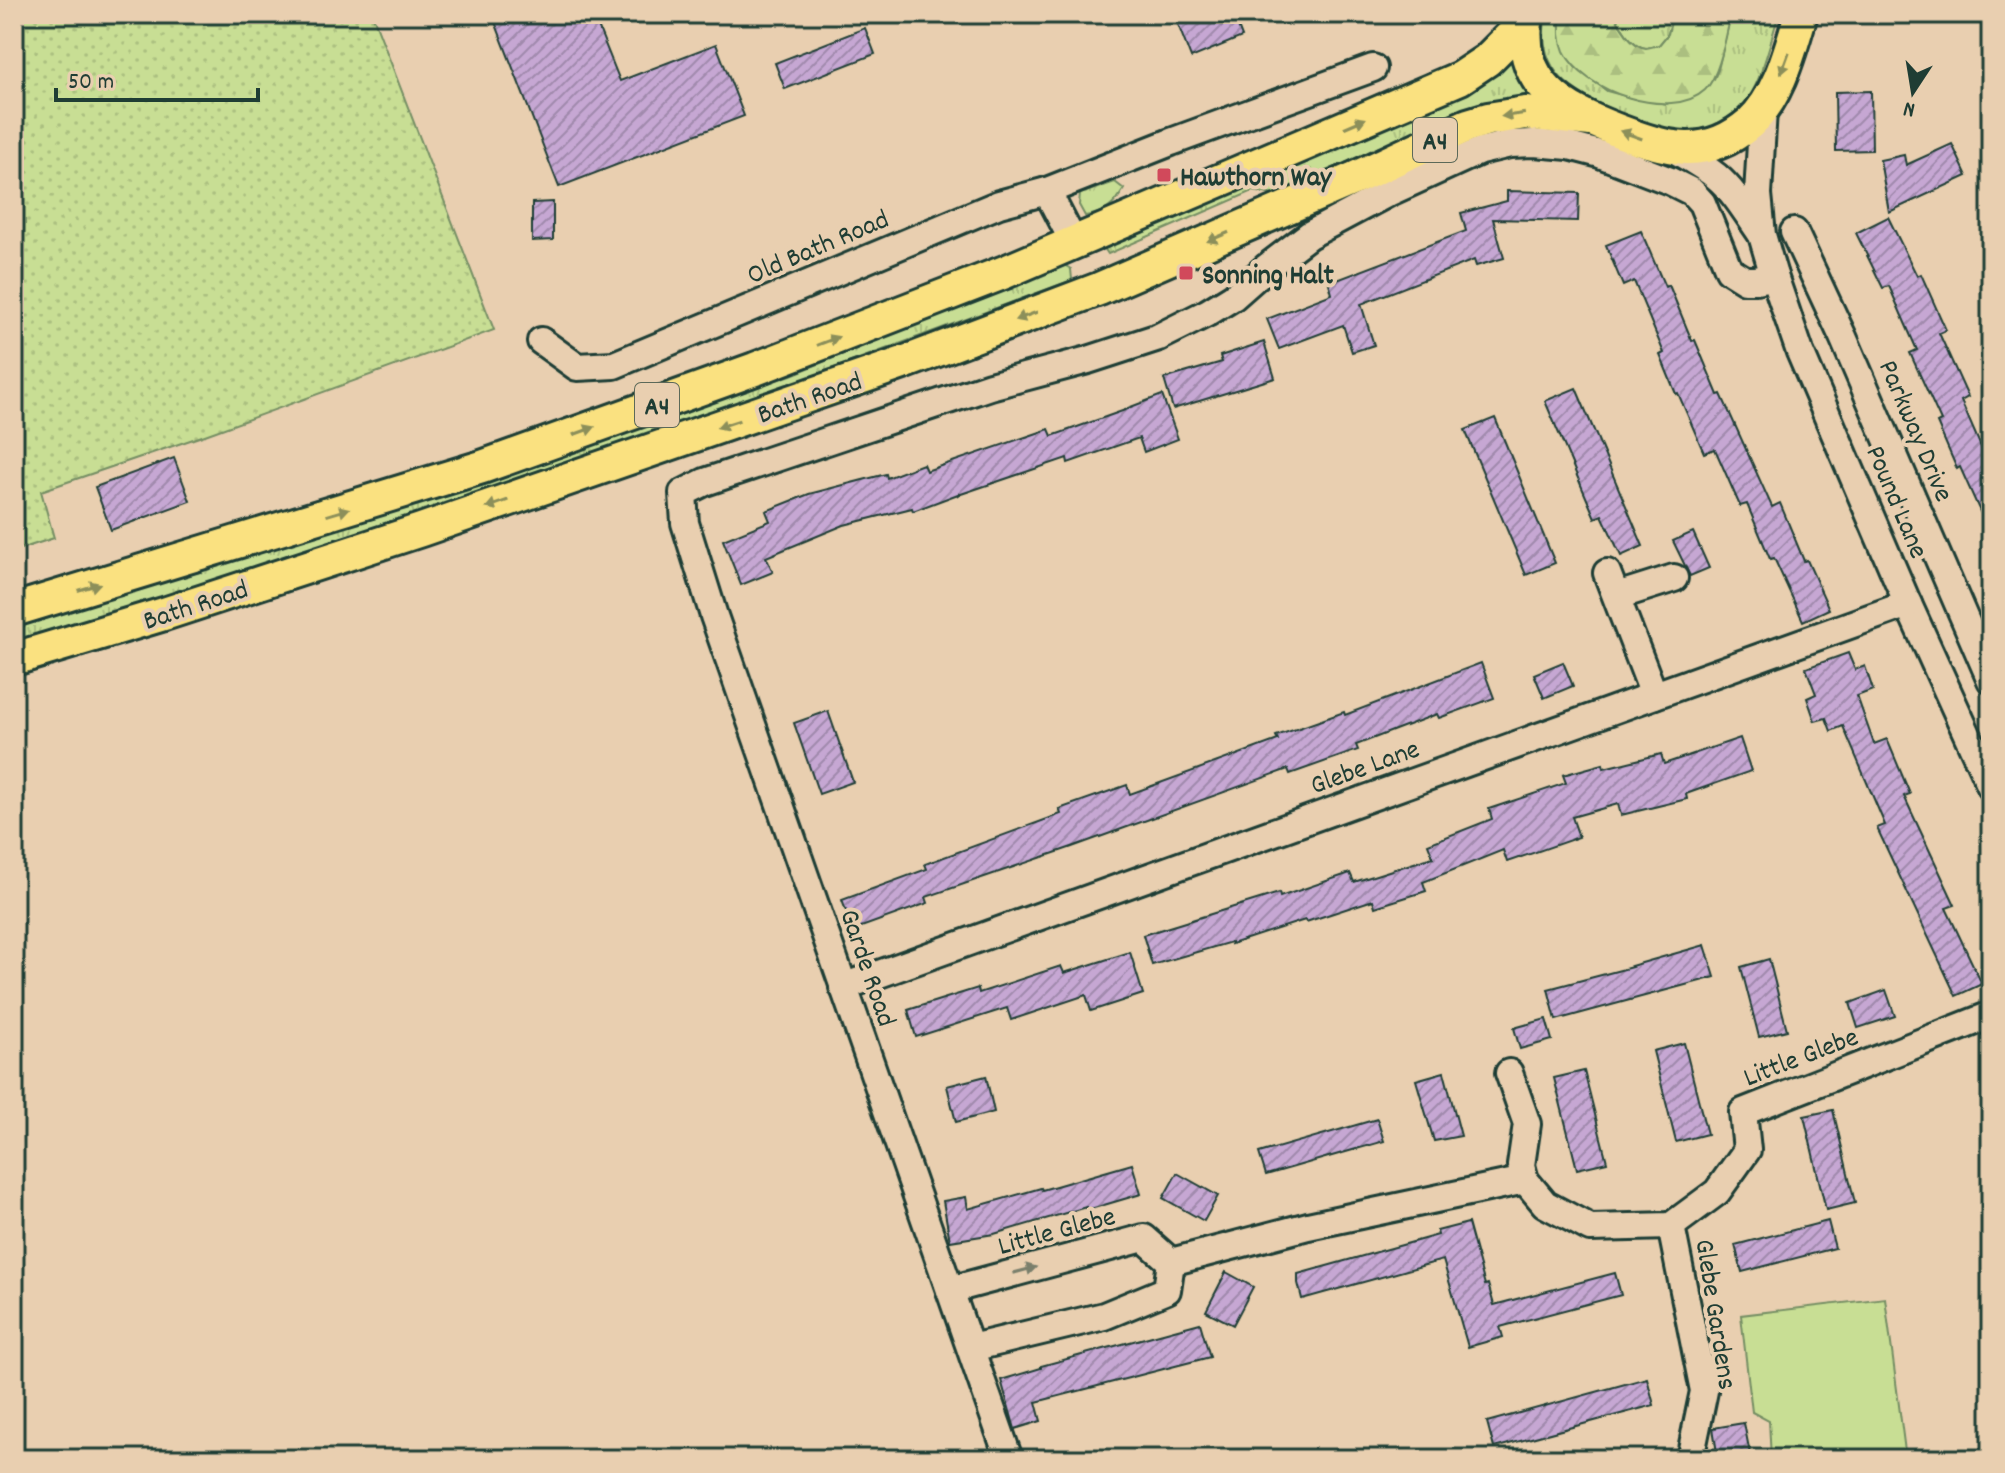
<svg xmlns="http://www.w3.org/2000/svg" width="2005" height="1473" font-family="Dekko,sans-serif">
	<defs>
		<pattern id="grass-tufts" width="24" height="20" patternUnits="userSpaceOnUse" patternTransform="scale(2)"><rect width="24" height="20" fill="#c8de94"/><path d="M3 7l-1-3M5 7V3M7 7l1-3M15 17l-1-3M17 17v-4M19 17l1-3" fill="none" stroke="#abbf80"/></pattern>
		<pattern id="forest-firs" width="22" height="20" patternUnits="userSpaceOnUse" patternTransform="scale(2)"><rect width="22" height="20" fill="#c8de94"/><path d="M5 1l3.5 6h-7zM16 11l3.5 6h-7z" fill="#abbf80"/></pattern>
		<pattern id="park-dots" width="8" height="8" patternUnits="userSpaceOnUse" patternTransform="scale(2)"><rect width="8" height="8" fill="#c8de94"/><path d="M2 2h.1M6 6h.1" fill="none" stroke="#abbf80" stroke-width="1.8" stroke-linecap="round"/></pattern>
		<pattern id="building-hatch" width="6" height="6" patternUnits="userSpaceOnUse" patternTransform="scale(2)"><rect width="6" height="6" fill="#c6a7d3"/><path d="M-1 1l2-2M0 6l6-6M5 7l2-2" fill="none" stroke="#a089ac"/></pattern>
	</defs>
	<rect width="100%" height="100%" fill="#e9cfb0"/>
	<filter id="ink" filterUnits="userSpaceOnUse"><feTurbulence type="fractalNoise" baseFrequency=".0125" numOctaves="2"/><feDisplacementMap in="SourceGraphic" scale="16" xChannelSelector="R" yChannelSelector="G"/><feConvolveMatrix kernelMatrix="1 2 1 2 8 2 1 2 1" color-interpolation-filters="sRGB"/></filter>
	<g filter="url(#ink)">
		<g fill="url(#grass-tufts)" stroke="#748e64" stroke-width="2">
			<path d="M1546 14H1561L1559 24 1575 67 1607 91 1636 99 1667 104 1714 79 1718 70 1731 14H1779C1767 50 1760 100 1725 122 1709 131 1688 132 1671 129 1639 124 1576 98 1557 73 1544 56 1542 34 1546 14Z"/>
			<path d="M1614 14H1673L1668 34 1659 45C1655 46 1650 48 1646 48 1632 47 1619 25 1614 14Z"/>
			<path d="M1511 61 1518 81 1528 95 1472 107 1274 195 1253 191 1108 254 1104 248 1475 89Z"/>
			<path d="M1115 182 1124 189C1113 207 1106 213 1085 216L1079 205 1080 194Z"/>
			<path d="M1064 265 1071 269 1072 280 710 414 341 540 14 645V625L432 499 791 375Z"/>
		</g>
		<path fill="url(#forest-firs)" stroke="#748e64" stroke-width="2" d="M1561 14H1614C1619 25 1632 47 1646 48 1647 48 1659 45 1659 45L1668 34 1673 14H1731C1726 35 1720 76 1705 90 1671 122 1582 91 1564 51 1559 39 1559 26 1561 14Z"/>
		<path fill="url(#park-dots)" stroke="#748e64" stroke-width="2" d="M14 14H372L494 330 205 435 41 491 54 538 14 551Z"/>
		<path fill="#c8de94" stroke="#748e64" stroke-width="2" d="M1885 1298 1906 1459H1771L1769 1421 1752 1412 1741 1315Z"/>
		<g fill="url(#building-hatch)" stroke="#1f3d34" stroke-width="2">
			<path d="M492 14H593L620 81 716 44 744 116 559 187Z"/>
			<path d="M1174 14H1233L1242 37 1191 58Z"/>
			<path d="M865 28 875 54 785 89 775 63Z"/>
			<path d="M1871 91 1872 150 1836 151 1835 92Z"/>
			<path d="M1952 144 1967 176 1889 212 1880 160 1904 155 1906 165Z"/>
			<path d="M1507 191 1579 193 1578 221 1493 219 1504 258 1476 266 1474 260 1361 304 1374 345 1352 352 1343 325 1279 349 1267 319 1332 294 1329 283 1466 231 1461 213 1507 201Z"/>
			<path d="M553 202V240L532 241V203Z"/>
			<path d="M1888 217 1917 276 1921 274 1946 330 1939 333 1968 397 1961 401 1991 470V536L1960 467 1957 469 1937 423 1941 421 1910 353 1917 350 1902 316 1889 286 1883 288 1856 233Z"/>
			<path d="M1641 231 1665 287 1669 285 1692 341 1695 340 1718 395 1721 394 1772 507 1780 503 1804 561 1807 560 1829 609 1803 621 1774 558 1770 559 1747 504 1740 506 1715 449 1704 453 1678 393 1676 394 1660 355 1664 353 1634 281 1623 286 1606 245Z"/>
			<path d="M1264 342 1275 378 1173 409 1164 379 1222 362 1220 356Z"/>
			<path d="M1576 388 1643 546 1621 556 1602 515 1595 518 1545 401Z"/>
			<path d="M1162 395 1178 439 1144 452 1139 438 1068 463 1067 458 958 495V494L913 511 912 508 844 525 766 557 773 572 741 585 723 540 770 521 766 511 809 494 886 474 887 478 923 464 926 471 1049 429 1052 436 1128 409V408Z"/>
			<path d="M1495 418 1555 563 1526 575 1465 430Z"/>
			<path d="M174 458 190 501 111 530 95 487Z"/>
			<path d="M1693 532 1709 568 1690 576 1673 541Z"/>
			<path d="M1848 653 1855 670 1865 666 1873 690 1857 696 1874 744 1887 739 1910 794 1904 796 1955 905 1946 908 1982 984 1956 996 1877 828 1885 825 1843 726 1831 731 1826 718 1815 721 1807 698 1816 694 1806 668Z"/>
			<path d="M1563 662 1573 686 1544 698 1534 674Z"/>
			<path d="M1481 663 1494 698 1439 718 1437 714 1395 730 1356 745 1358 750 1290 774 1288 769 1072 847 926 897 928 903 853 930 842 900 927 869 925 864 1061 814 1059 809 1127 785 1130 794 1278 740 1276 736 1344 712 1345 715Z"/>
			<path d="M828 711 853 782 819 794 794 723Z"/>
			<path d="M1740 738 1751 771 1686 794 1687 799 1621 815 1618 804 1572 817 1579 837 1507 862 1503 850 1423 882 1426 891 1375 907 1373 900 1306 922 1305 920 1231 944V942L1152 965 1143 935 1279 893 1280 897 1350 873 1354 882 1433 857 1428 844 1492 819 1489 809 1566 783 1563 775 1603 764 1604 768 1661 754 1664 764Z"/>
			<path d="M1705 945 1715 977 1556 1020 1548 989 1632 967 1631 966Z"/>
			<path d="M1130 952 1143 994 1091 1011 1086 995 1011 1020 1007 1008 916 1037 908 1010 978 988 979 993 1061 966 1064 973Z"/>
			<path d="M1769 959 1787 1030 1759 1037 1741 967Z"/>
			<path d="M1886 990 1895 1016 1858 1028 1850 1003Z"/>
			<path d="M1546 1019 1552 1040 1520 1049 1514 1028Z"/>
			<path d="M1684 1043 1707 1134 1676 1142 1653 1051Z"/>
			<path d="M1584 1071 1607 1162 1577 1169 1554 1078Z"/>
			<path d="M1444 1072 1461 1136 1434 1141 1416 1080Z"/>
			<path d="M986 1076 994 1112 956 1122 947 1086Z"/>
			<path d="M1833 1110 1855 1203 1826 1210 1804 1116Z"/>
			<path d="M1377 1119 1384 1141 1266 1175 1259 1153Z"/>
			<path d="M1132 1164 1141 1194 1087 1210 1086 1207 994 1234 950 1241 943 1201 966 1197 968 1209 1041 1188 1042 1190Z"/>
			<path d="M1177 1173 1218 1196 1204 1221 1163 1198Z"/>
			<path d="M1828 1221 1835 1248 1742 1272 1735 1245Z"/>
			<path d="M1468 1223 1485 1285 1488 1284 1494 1305 1615 1273 1621 1295 1500 1327 1503 1337 1468 1347 1443 1260 1302 1299 1298 1283V1274L1438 1235 1437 1231Z"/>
			<path d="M1226 1272 1253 1287 1233 1325 1206 1311Z"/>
			<path d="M1200 1323 1210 1357 1036 1402 1041 1421 1015 1429 1001 1380 1041 1368V1366Z"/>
			<path d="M1647 1378 1654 1405 1494 1448 1487 1422Z"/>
			<path d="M1744 1423 1751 1459H1718L1713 1428Z"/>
		</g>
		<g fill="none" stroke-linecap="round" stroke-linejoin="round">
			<defs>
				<g id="minor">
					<path d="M1763 110 1758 194 1762 235 1774 276 1800 352 1908 604 1991 787"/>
					<path d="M1672 148C1687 157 1702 165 1716 176 1734 191 1746 212 1760 232"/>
					<path d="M1047 191 1074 243"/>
					<path d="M1794 232 1843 337 1991 680"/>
					<path d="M541 341 577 367 614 365 999 204 1047 191 1171 142 1373 68"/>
					<path d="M1607 573 1654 695"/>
					<path d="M1617 596 1674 578"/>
					<path d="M843 987 1908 604"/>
					<path d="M1509 1073 1527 1124 1521 1165 1525 1180 1545 1204 1590 1228 1671 1226 1717 1192 1747 1150 1743 1112 1991 1015"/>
					<path d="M1671 1226 1704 1391 1690 1459"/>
					<path d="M1171 1262 1308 1226 1525 1180"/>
					<path d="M950 1290 1144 1238 1171 1262 1167 1290 1104 1316 971 1348"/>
					<path d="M1009 1459 714 616 685 523 683 493 705 482 990 386 1088 360 1159 337 1207 313 1233 297 1267 267 1309 235 1388 193 1480 151 1510 144 1534 143 1569 146 1600 154 1670 181 1692 192 1702 203 1729 270 1745 280H1756L1774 276"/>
				</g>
				<g id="major">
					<path d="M1527 14C1516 85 1562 109 1619 131 1667 149 1706 161 1750 123 1779 97 1790 50 1801 14"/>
					<path d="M14 610 482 467 755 369 1005 272 1460 78 1487 60 1526 21"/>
					<path d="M14 659 164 614 421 530 903 363 1099 289 1353 179 1468 125 1488 119 1525 113 1591 120"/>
				</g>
			</defs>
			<use href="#minor" stroke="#1f3d34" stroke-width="32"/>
			<use href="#major" stroke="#1f3d34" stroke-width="38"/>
			<use href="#minor" stroke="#e9cfb0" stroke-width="26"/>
			<use href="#major" stroke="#fae180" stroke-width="32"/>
		</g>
		<defs><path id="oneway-solid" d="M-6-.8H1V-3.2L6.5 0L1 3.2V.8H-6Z" transform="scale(2)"/></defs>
		<g fill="#8c8f5a">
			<use href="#oneway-solid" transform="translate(1785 63) rotate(110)"/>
			<use href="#oneway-solid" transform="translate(1513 115) rotate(172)"/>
			<use href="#oneway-solid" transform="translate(1355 123) rotate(-23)"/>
			<use href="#oneway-solid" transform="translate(1631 135) rotate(-160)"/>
			<use href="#oneway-solid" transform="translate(1218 237) rotate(157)"/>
			<use href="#oneway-solid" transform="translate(1026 316) rotate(160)"/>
			<use href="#oneway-solid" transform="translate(828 341) rotate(-21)"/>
			<use href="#oneway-solid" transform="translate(728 424) rotate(162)"/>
			<use href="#oneway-solid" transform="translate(584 431) rotate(-20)"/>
			<use href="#oneway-solid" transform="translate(497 504) rotate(161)"/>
			<use href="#oneway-solid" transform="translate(338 512) rotate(-17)"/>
			<use href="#oneway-solid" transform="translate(89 587) rotate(-17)"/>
		</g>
		<use fill="#7a7f6c" href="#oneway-solid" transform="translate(1025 1270) rotate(-15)"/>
	</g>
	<g fill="#d1495b" stroke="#e9cfb0" stroke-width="3">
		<rect x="1156" y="167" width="16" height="16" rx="4"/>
		<rect x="1178" y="265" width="16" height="16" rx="4"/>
	</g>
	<g text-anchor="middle" stroke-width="8" stroke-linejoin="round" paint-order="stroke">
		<g fill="#e9cfb0" stroke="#5c6959" stroke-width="2">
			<rect x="1413" y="118" width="44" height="44" rx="6"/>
			<rect x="635" y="383" width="44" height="44" rx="6"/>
		</g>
		<g font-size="26" font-weight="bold" fill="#1f3d34">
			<text x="1435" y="149">A4</text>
			<text x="657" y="414">A4</text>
		</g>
		<g font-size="28" font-weight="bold" fill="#1f3d34" stroke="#e9cfb0" text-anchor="start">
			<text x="1180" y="185">Hawthorn Way</text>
			<text x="1202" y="283">Sonning Halt</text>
		</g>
		<g font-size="28" fill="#1f3d34" stroke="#e9cfb0">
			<text transform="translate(817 245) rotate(-23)" y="10">Old Bath Road</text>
			<text transform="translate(809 396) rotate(-19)" y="10">Bath Road</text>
			<text transform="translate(1918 430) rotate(67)" y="10">Parkway Drive</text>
			<text transform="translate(1899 501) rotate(67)" y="10">Pound Lane</text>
			<text transform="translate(195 603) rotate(-18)" y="10">Bath Road</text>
			<text transform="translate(1364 765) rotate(-20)" y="10">Glebe Lane</text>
			<text transform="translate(870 967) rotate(71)" y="10">Garde Road</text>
			<text transform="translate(1800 1055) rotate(-21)" y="10">Little Glebe</text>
			<text transform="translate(1056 1229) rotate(-15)" y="10">Little Glebe</text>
			<text transform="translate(1718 1314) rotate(81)" y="10">Glebe Gardens</text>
		</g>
	</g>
	<rect width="2005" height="1473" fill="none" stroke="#e9cfb0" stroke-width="48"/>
	<rect x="24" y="24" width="1957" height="1425" fill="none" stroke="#1f3d34" stroke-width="3" filter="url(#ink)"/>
	<g transform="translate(1913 92) rotate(192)" stroke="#e9cfb0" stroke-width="6" paint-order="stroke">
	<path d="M0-6L14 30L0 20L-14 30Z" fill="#1f3d34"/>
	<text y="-12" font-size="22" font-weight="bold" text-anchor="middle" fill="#1f3d34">N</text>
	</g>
	<path d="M56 88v12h202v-12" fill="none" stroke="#1f3d34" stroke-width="4"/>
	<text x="68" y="88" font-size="24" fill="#1f3d34" stroke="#e9cfb0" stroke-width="6" paint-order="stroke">50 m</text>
</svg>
